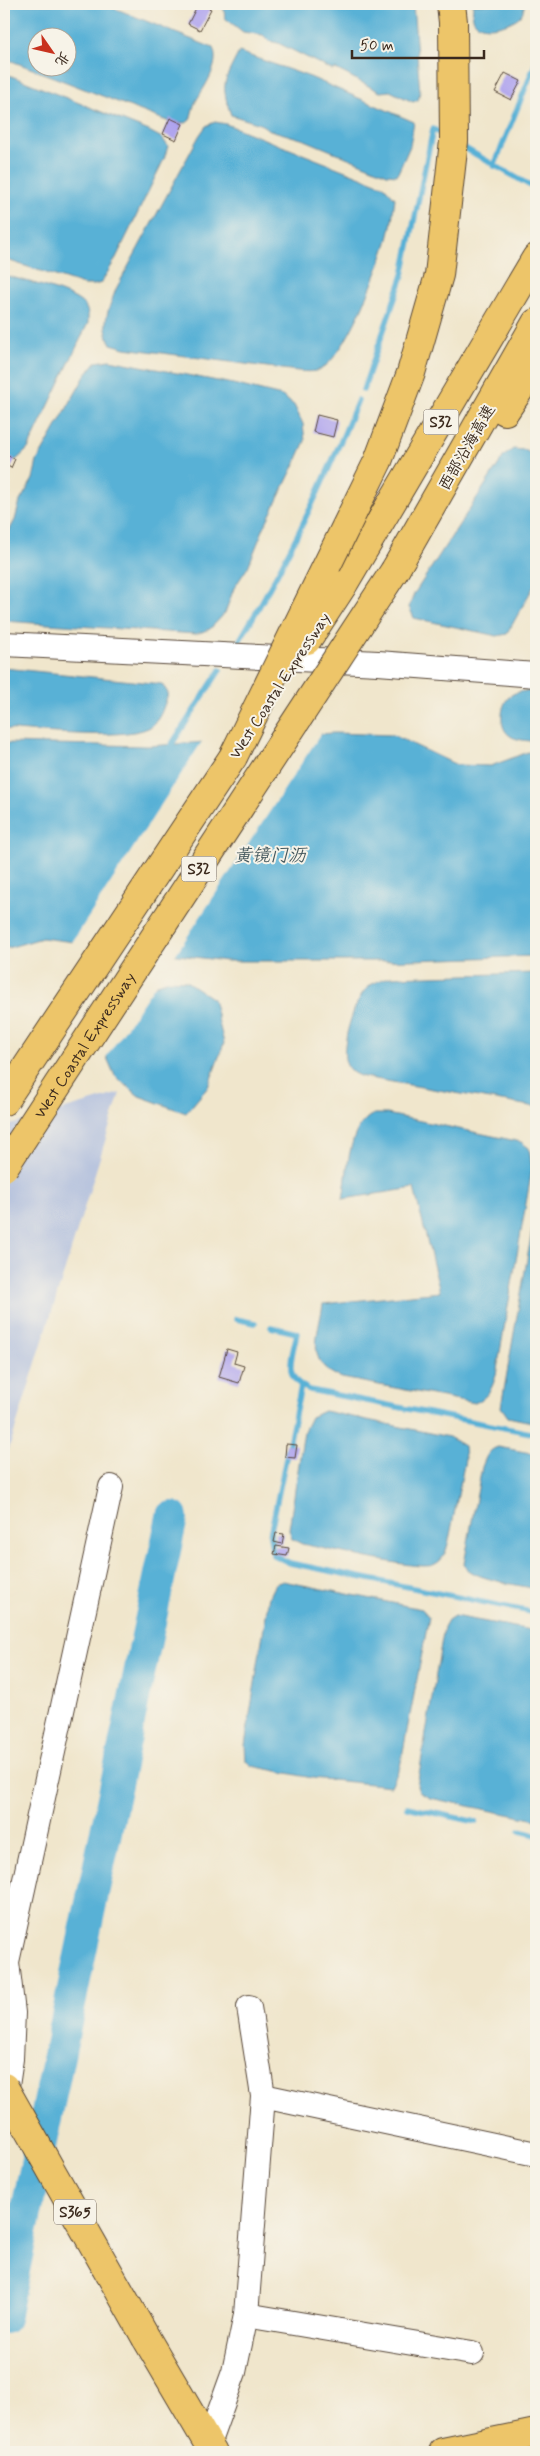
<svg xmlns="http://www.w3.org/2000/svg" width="540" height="2456" font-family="Mynerve,'LXGW WenKai TC',sans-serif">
	<rect width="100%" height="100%" fill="#f7f3e8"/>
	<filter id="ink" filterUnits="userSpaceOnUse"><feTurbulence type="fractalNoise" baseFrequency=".02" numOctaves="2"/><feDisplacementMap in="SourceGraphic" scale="10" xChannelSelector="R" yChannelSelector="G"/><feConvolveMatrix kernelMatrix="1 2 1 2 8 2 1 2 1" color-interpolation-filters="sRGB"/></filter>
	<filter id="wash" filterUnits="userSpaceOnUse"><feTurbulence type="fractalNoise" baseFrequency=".0096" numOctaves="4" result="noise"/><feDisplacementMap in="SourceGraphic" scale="20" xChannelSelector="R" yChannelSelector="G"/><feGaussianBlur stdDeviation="1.12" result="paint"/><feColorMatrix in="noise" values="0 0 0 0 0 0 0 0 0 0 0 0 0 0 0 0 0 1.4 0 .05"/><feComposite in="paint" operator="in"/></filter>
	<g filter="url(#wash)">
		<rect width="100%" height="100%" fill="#f0e6cc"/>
		<path fill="#b9c5de" d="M120 1093 4 1465V1127Z"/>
		<g fill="#59b1d6" stroke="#4a6e7a" fill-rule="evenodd">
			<path d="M4 4H104L213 48C221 65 204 87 196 101 193 106 192 114 190 120L186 123 167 121 4 58ZM38 38H68V68H38Z"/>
			<path d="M223 4H413L420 93 418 100 413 102 390 91 380 92 336 69 332 70 278 43 269 41 263 35 243 32 225 18Z"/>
			<path d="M473 4H525C524 7 523 12 521 15 513 24 486 32 476 23 471 19 473 9 473 4Z"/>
			<path d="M239 52 310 77 414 122 410 146 397 175 387 174 305 140 270 130 260 124 231 115C220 83 224 82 239 52Z"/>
			<path d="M4 73 149 131 162 138 168 146 164 159 115 260 101 283 94 285H83L4 259Z"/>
			<path d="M215 122 226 124 384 186 395 198C393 211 392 226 388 239 378 272 350 348 323 368 315 374 299 371 290 370L125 348 111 344C100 324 109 309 116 289L199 136 206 126Z"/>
			<path d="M4 275C21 280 73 292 84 305 89 311 88 316 88 323L28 449 16 460 4 458Z"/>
			<path d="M110 360 233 384 282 396 294 405 303 424 305 441 293 468 265 525 248 567 234 588 225 613 210 629 196 634 4 621V540L15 520 20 501 33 479 37 461 85 376 96 362Z"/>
			<path d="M513 449 525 450 536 457V582L507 634 497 636 414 618 409 607 414 594 504 456Z"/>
			<path d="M4 668 162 684 168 693C165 704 161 717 153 725 135 742 32 731 4 729Z"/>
			<path d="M524 691 536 692V742C528 740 516 741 509 735 498 727 500 701 513 694 516 692 521 692 524 691Z"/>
			<path d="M334 733 393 735 457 765 491 766 528 752 536 754V956L380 961H226L42 938 4 949V743L148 746Z"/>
			<path d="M536 973V1107L364 1077C356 1075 349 1072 346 1063 340 1047 354 1001 366 989 373 982 381 980 390 977Z"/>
			<path d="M169 980 186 981 213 999 224 1043 208 1087 186 1113 139 1096 115 1076 104 1051 149 987Z"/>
			<path d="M374 1114H387L507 1139 521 1142 529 1148 532 1169 496 1375C492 1389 488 1397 475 1403L342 1378C304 1363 318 1337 323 1304L440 1292 414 1188 343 1199C348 1173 347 1125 374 1114Z"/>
			<path d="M536 1208V1423L508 1417 501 1407Z"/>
			<path d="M324 1411 449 1437 464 1446 465 1460 449 1540C446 1551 444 1561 433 1565 418 1571 323 1548 302 1544L292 1539 289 1529 304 1431 311 1417Z"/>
			<path d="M498 1447 536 1454V1589C521 1585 468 1579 464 1564L482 1467C486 1457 488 1450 498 1447Z"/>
			<path d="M283 1581 422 1609 429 1617 400 1767 391 1786 312 1778 252 1766 246 1761 245 1745 269 1596 275 1584Z"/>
			<path d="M454 1616 536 1631V1820L430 1798 419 1792 417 1786 444 1627 448 1620Z"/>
		</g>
		<g fill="#f0e6cc">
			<path d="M322 732 174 957 71 944 203 740Z"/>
			<path d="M157 982 105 1059 102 1050 147 986Z"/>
		</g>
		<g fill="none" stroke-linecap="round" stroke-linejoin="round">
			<g stroke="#59b1d6" stroke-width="5.5">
				<path d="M461 146 536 189"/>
				<path d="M494 166 536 62"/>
				<path d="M363 390 403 275 433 129 447 137"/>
				<path d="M238 643C285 565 324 484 358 400"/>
				<path d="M168 750 220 670"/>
				<path d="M236 1319 255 1323"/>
				<path d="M271 1327 297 1333C292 1358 281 1378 310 1390L536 1434"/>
				<path d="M301 1386 270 1535 273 1555 290 1563 536 1613"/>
				<path d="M407 1807 476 1822"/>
				<path d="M520 1831 536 1835"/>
			</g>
			<path stroke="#59b1d6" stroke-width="32" d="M4 2318 172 1517"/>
		</g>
		<g id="blocks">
			<g fill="#ada2ee">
				<path d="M198 4 211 9 200 30 188 24Z"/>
				<path d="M505 73 521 81 511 100 495 92Z"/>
				<path d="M170 118 183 124 176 140 163 134Z"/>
				<path d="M317 415 337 420 333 437 313 432Z"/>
				<path d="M4 454 15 459 11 468 4 464Z"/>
				<path d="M227 1349 237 1352 234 1363 244 1366 239 1383 219 1377Z"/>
				<path d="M286 1444 297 1445 295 1458 285 1457Z"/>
				<path d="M276 1533 284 1534 282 1544 274 1542Z"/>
				<path d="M276 1546 289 1548 287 1556 274 1554Z"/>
			</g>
		</g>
	</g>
	<g filter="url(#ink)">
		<use href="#blocks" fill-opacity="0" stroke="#564638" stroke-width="1"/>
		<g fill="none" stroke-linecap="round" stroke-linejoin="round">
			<defs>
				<g id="minor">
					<path d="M4 644 378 663 536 675"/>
					<path d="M263 2096 536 2154"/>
					<path d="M4 2106 11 2059 13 2013 7 1962 111 1487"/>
					<path d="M246 2315 472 2353"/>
					<path d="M208 2444 234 2372 246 2315 263 2096 249 2007"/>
				</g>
				<path id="major" d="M146 2338 213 2452"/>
				<g id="highway">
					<path d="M505 411 536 365"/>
					<path d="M395 570 536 323"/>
					<path d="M343 585 536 258"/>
					<path d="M4 1101 233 757"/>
					<path d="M443 2452 536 2433"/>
				</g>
			</defs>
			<use href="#minor" stroke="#564638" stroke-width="26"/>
			<use href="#major" stroke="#564638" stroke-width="30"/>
			<use href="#highway" stroke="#564638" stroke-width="30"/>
			<use href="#minor" stroke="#fff" stroke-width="24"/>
			<use href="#major" stroke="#edc569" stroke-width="28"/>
			<use href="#highway" stroke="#edc569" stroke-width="28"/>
			<defs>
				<path id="major-bridge" d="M4 2087 146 2338"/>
				<g id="highway-bridge">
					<path d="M307 640 343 585"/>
					<path d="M233 757 378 461 411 373 439 275 454 141 453 22 451 4"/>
					<path id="s1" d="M4 1167 395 570"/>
				</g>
			</defs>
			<use href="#major-bridge" stroke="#564638" stroke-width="30" stroke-linecap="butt"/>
			<use href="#highway-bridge" stroke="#564638" stroke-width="30" stroke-linecap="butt"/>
			<use href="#major-bridge" stroke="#edc569" stroke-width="28"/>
			<use href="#highway-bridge" stroke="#edc569" stroke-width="28"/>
		</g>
	</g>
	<g text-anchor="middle" stroke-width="4" stroke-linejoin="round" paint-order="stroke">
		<g fill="#f7f3e8" stroke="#73665b" stroke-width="1">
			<rect x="423.5" y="409.5" width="35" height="25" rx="4"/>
			<rect x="181.5" y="856.5" width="35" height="25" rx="4"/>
			<rect x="54" y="2199.5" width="42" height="25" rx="4"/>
		</g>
		<g font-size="15" font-weight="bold" fill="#3b2a1e">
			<text x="441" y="427">S32</text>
			<text x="199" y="874">S32</text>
			<text x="75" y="2217">S365</text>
		</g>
		<g font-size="16" fill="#3b2a1e" stroke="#f7f3e8">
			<text transform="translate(466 447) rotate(-60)" y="6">西部沿海高速</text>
			<text transform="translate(279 685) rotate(-57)" y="6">West Coastal Expressway</text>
			<text dy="6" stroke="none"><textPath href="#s1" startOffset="146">West Coastal Expressway</textPath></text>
		</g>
		<g font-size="18" font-style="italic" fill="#46595e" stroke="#f7f3e8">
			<text x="270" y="861">黄镜门沥</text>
		</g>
	</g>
	<rect width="540" height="2456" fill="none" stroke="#f7f3e8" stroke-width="20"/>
	<g transform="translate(52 52) rotate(124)"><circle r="24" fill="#f7f3e8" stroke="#aca397"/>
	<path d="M0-4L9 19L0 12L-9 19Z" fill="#c8321e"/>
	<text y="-8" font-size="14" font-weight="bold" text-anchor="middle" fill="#3b2a1e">北</text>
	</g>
	<path d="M352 50v8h132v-8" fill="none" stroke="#3b2a1e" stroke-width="2.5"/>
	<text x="360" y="50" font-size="15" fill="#3b2a1e" stroke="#f7f3e8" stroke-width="4" paint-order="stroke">50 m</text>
</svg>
